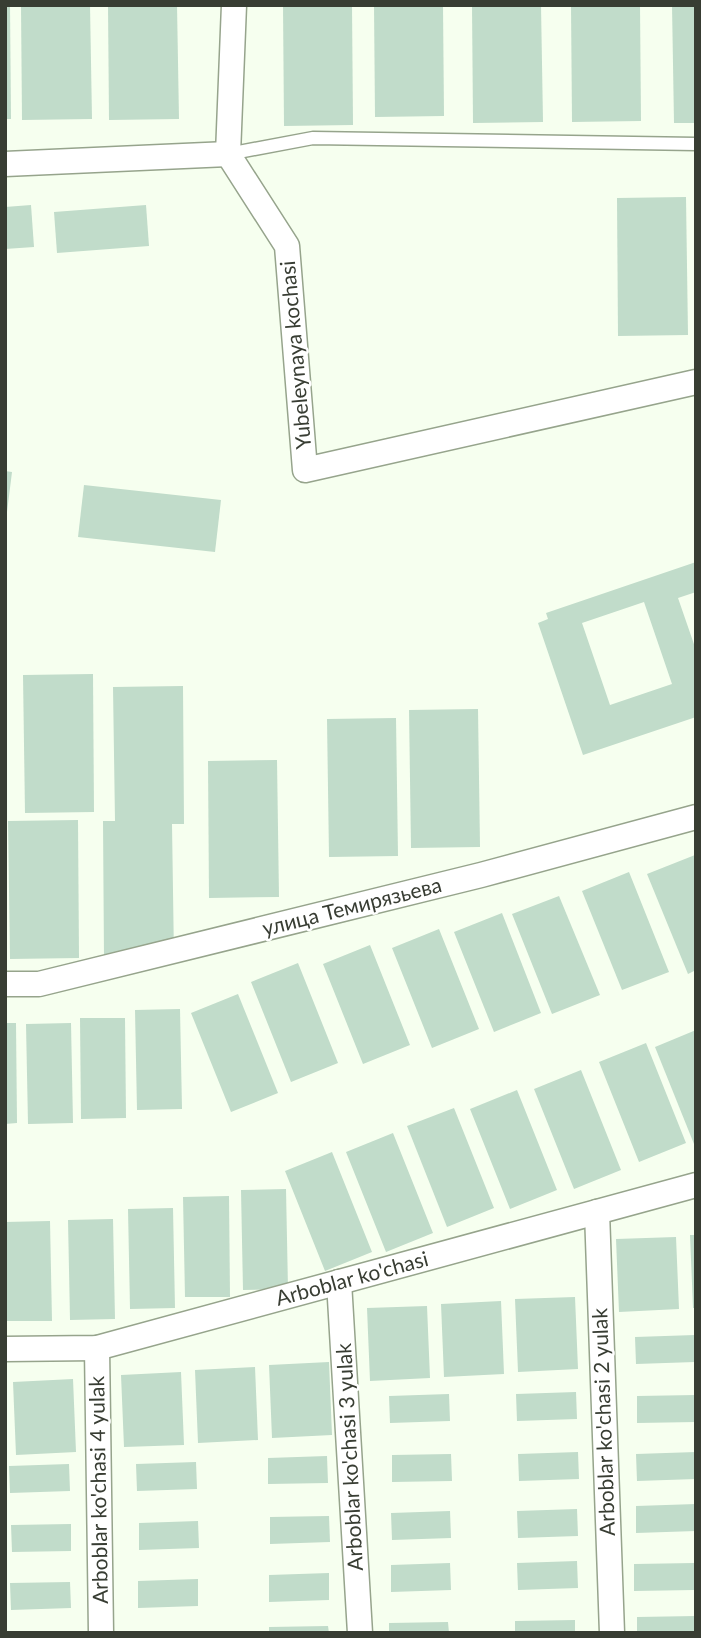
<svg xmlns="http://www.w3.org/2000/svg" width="701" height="1638" font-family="Lato,sans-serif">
	<rect width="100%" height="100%" fill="#f6ffef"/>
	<g fill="#c1dcca" fill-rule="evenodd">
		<path d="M5 5H10L11 119H5Z"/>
		<path d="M21 5H90L92 119 22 120Z"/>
		<path d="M108 5H177L179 119 109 120Z"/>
		<path d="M283 5H352L353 125 284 126Z"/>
		<path d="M374 5H443L444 116 375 117Z"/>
		<path d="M472 5H541L543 122 473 123Z"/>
		<path d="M571 5H640L641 121 572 122Z"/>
		<path d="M672 5H696V123H674Z"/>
		<path d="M686 197 688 335 618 336 617 198Z"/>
		<path d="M31 205 34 247 5 249V207Z"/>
		<path d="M146 205 149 246 57 253 54 212Z"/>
		<path d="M5 471 12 472 7 512H5Z"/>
		<path d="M84 485 221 500 215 552 78 537Z"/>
		<path d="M696 562V592L678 598 696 650V717L583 755 538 623 548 619 546 613ZM644 602 672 684 610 705 582 623Z"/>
		<path d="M93 674 94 812 25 813 23 675Z"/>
		<path d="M183 686 184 824H172L174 958 104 959 103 821H115L113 687Z"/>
		<path d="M478 709 480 847 411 848 409 710Z"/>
		<path d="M396 718 398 856 329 857 327 719Z"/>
		<path d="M277 760 279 897 209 898 208 761Z"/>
		<path d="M78 820 79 958 10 959 8 821Z"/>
		<path d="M695 855 696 970 688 974 647 874Z"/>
		<path d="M629 872 669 972 622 990 582 891Z"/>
		<path d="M559 896 600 995 552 1014 512 914Z"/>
		<path d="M502 913 541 1013 494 1032 454 932Z"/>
		<path d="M439 929 479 1029 432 1048 392 948Z"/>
		<path d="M370 945 410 1045 363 1064 323 964Z"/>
		<path d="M298 963 338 1063 291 1082 251 982Z"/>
		<path d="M238 994 278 1093 231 1112 191 1013Z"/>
		<path d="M180 1009 182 1109 137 1110 135 1010Z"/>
		<path d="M80 1018H125L126 1118 81 1119Z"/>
		<path d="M5 1023H16L17 1123 5 1124Z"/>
		<path d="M71 1023 73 1123 28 1124 26 1024Z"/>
		<path d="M696 1030V1149L655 1047Z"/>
		<path d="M646 1043 686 1143 639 1162 599 1062Z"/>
		<path d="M581 1070 621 1170 574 1189 534 1089Z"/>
		<path d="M517 1090 557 1190 510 1209 470 1109Z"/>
		<path d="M454 1108 494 1208 447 1227 407 1126Z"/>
		<path d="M393 1133 433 1233 386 1252 346 1152Z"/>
		<path d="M332 1152 372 1252 325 1271 285 1171Z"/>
		<path d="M286 1189 288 1289 243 1290 241 1190Z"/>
		<path d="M229 1196 230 1297H185L183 1197Z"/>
		<path d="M173 1208 175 1308 130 1309 128 1209Z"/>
		<path d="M113 1219 115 1319 70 1320 68 1220Z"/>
		<path d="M50 1221 52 1321H6L5 1222Z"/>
		<path d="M690 1235H696V1308H693Z"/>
		<path d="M676 1237 679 1309 619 1312 616 1239Z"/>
		<path d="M575 1297 578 1369 518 1372 515 1299Z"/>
		<path d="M501 1301 504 1374 444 1377 441 1304Z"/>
		<path d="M427 1306 430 1378 370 1381 367 1308Z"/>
		<path d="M695 1335V1362L636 1364 635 1337Z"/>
		<path d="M329 1362 332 1435 272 1438 269 1365Z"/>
		<path d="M255 1367 258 1440 198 1443 195 1370Z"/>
		<path d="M181 1372 184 1445 124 1447 121 1375Z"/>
		<path d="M73 1379 76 1452 16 1455 13 1382Z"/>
		<path d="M576 1392 577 1419 517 1421 516 1394Z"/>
		<path d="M449 1394 450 1421 390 1423 389 1396Z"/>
		<path d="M696 1395V1422L637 1423V1396Z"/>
		<path d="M578 1452 579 1479 519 1481 518 1454Z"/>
		<path d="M696 1452V1479L637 1481 636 1454Z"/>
		<path d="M451 1454 452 1481 392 1482V1455Z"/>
		<path d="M327 1456 328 1483 268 1484V1458Z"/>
		<path d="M196 1462 197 1489 137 1491 136 1464Z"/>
		<path d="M69 1464 70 1491 10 1493 9 1466Z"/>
		<path d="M696 1504V1531L636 1533V1506Z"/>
		<path d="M577 1509 578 1536 518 1538 517 1511Z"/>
		<path d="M450 1511 451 1538 392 1540 391 1513Z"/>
		<path d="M329 1516 330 1542 270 1544V1517Z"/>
		<path d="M198 1521 199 1548 139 1550V1523Z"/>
		<path d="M71 1524V1551L12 1552 11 1525Z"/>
		<path d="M577 1561 578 1588 518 1590 517 1563Z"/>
		<path d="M450 1563 451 1590 391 1592V1565Z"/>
		<path d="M694 1563V1590L634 1591V1564Z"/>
		<path d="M329 1573V1600L269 1602V1575Z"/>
		<path d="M198 1579V1606L138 1608V1581Z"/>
		<path d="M70 1582 71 1608 11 1610 10 1583Z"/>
		<path d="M696 1616V1633H637V1617Z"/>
		<path d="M575 1620V1633H515V1621Z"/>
		<path d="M448 1622 449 1633H389V1623Z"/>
		<path d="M328 1626 329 1633H269V1627Z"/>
	</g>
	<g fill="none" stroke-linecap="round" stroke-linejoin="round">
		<defs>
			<path id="service" d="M228 154 313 138 696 144"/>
			<g id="minor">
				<path d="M234 5 228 154 287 246 305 470 696 382"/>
				<path d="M5 164 228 154"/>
				<path d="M5 984H39L481 875 696 817"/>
				<path d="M597 1212 612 1633"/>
				<path d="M339 1282 360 1633"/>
				<path d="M97 1348 101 1633"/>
				<path d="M5 1349 97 1348 696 1185"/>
			</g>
		</defs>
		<use href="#service" stroke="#96a48c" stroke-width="15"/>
		<use href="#minor" stroke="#96a48c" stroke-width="27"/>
		<use href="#service" stroke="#fff" stroke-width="12"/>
		<use href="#minor" stroke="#fff" stroke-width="24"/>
	</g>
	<g text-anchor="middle" stroke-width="5" stroke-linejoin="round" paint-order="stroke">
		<g font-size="21" fill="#383d33" stroke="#fff">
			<text transform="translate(296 355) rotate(-95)" y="7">Yubeleynaya kochasi</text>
			<text transform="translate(352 907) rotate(-14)" y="7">улица Темирязьева</text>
			<text transform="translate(352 1279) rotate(-15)" y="7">Arboblar ko'chasi</text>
			<text transform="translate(604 1422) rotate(-92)" y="7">Arboblar ko'chasi 2 yulak</text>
			<text transform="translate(350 1457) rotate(-93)" y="7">Arboblar ko'chasi 3 yulak</text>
			<text transform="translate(99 1490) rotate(-91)" y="7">Arboblar ko'chasi 4 yulak</text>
		</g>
	</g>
	<rect width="701" height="1638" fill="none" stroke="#383d33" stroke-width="14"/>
</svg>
